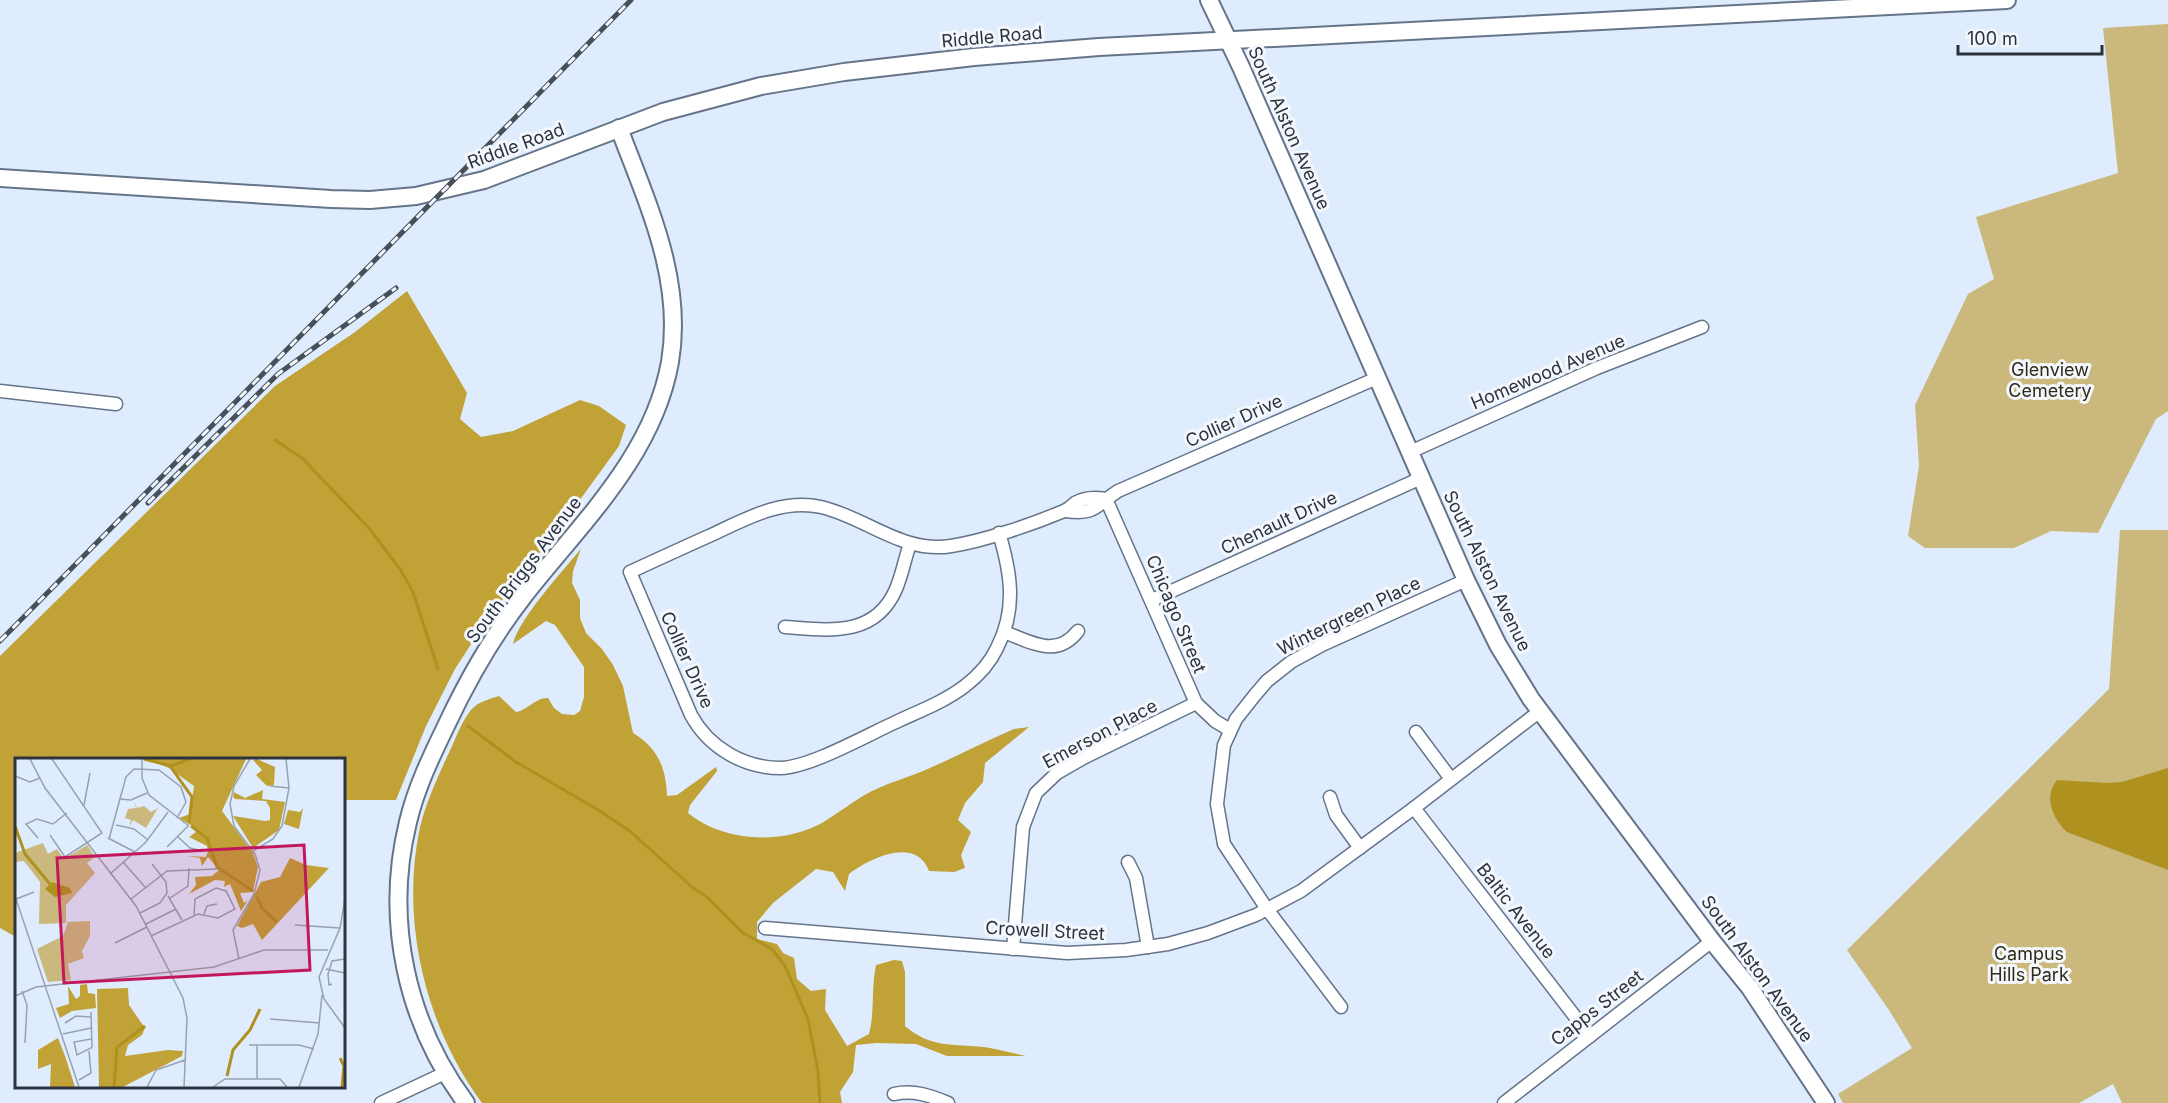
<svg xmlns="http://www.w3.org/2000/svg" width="2168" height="1103" font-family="Inter,sans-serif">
	<rect width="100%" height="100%" fill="#deecfe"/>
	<g fill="#cbb87c">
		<path d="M2168 24V411L2156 419 2098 533 2051 531 2014 548H1925L1908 536 1919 466 1915 405 1968 294 1994 279 1976 217 2118 173 2103 28Z"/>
		<path d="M2120 530H2168V1103H2122L2113 1084 2079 1103H1843L1838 1094 1912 1048 1889 1010 1847 950 2109 689Z"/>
	</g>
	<g fill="#c1a237">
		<path d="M407 291 467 393 460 419 481 437 513 431 580 400 599 406 626 425 619 446 553 537 488 618 455 669 426 726 396 800H344V760H16V937L0 928V656L275 386 355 332Z"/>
		<path d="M581 549 573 571 572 583 580 600V618L586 633 602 649 613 665 623 686 633 733C658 748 666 768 667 796L677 795 716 767 717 771 690 805 688 813C723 842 782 845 822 823 839 813 854 800 872 791 888 783 906 778 923 771 954 758 983 742 1014 729L1029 727 985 763 983 782 965 803 958 820 971 832 961 855 965 868 954 872 929 871C916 836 870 858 849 874L845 891 833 872 816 869 773 903 757 922V939L777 944 783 953 794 958 797 979 811 991 826 989 825 1010 847 1046 869 1034C875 1011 871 988 876 965L894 960 902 961 905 972V1026C930 1048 954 1044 984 1047 998 1049 1012 1053 1026 1056H947L916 1044 876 1043 856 1045 853 1072 840 1092 842 1103H482C425 1026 400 921 420 827 426 803 436 781 446 759 454 744 460 723 471 710 478 702 489 699 499 696L516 712C528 710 536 697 548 698L554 708 562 714 574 715 580 711 584 697V667L555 625 546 621 513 644C518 620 564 569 581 549Z"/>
	</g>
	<path fill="#af911f" d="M2168 768V870L2067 832C2053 819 2043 797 2057 780L2106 783 2122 782Z"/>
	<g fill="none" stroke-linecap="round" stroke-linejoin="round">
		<g stroke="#af911f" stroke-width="3">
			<path d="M275 440 302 458 368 527 400 569 413 592 438 669"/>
			<path d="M468 726 516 762 600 811 631 832 692 887 707 897 743 933 772 949 785 966 808 1019 818 1071 820 1103"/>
		</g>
		<defs>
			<g id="street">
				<path d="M0 391 116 404"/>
				<path d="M1410 452 1597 368 1702 327"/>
				<path d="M1106 499 1196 703 1215 721 1230 730"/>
				<path d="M1066 511C1096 515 1095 506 1118 491L1377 378"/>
				<path d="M999 533C1011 573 1017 609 997 648 990 663 978 676 965 686 944 702 919 711 896 722 867 735 811 767 781 768 744 768 709 748 691 715L630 572C656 560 682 548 709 536 744 520 781 498 821 507 865 517 903 554 951 546 984 541 1033 524 1064 511 1068 509 1072 506 1075 503 1085 497 1095 497 1106 499"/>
				<path d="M1152 600 1421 478"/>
				<path d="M785 627C828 630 875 638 896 589 902 575 905 558 910 544"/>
				<path d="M1004 632C1032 642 1056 659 1078 631"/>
				<path d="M1416 732 1451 779"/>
				<path d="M1330 797 1336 815 1360 848"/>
				<path d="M1414 808 1590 1036"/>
				<path d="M1128 862 1136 878 1148 947"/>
				<path d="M765 928 1067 953 1126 950 1168 944 1208 933 1256 915 1301 891 1414 808 1540 711"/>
				<path d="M1013 949 1023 827 1036 793 1057 773 1085 757 1196 703"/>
				<path d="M1341 1007 1267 909 1224 844 1217 804 1224 745 1236 719 1255 695 1267 681 1291 662 1322 645 1466 580"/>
				<path d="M894 1094C914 1090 929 1095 948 1103"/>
				<path d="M381 1103 445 1073"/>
				<path d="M1504 1103 1712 941"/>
			</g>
			<g id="secondary">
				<path d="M1209 0 1241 67 1466 580 1498 645 1531 699 1712 941 1750 988 1826 1103"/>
				<path d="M0 178 331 199 370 200 416 196 484 180 663 112 761 86 844 72 974 57 1099 47 2007 0"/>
				<path d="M466 1103C406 1022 384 920 408 822 416 788 431 757 446 726 467 681 492 637 523 597 580 524 653 457 670 362 684 279 647 203 619 128"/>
			</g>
		</defs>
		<use href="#street" stroke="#657489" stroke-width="15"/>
		<use href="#secondary" stroke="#657489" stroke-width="20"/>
		<use href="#street" stroke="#fff" stroke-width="12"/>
		<use href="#secondary" stroke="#fff" stroke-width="16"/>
		<defs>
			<g id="rail">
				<path d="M148 503 278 374 396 288"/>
				<path d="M0 641 631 0"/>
			</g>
		</defs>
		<use href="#rail" stroke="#474f59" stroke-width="5"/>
		<use href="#rail" stroke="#f4f8fd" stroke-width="3" stroke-dasharray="9" stroke-linecap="butt"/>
	</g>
	<g text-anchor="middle" stroke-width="6" stroke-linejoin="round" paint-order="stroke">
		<g font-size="18" fill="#2c333c" stroke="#f4f8fd">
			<text transform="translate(992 37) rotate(-5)" y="6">Riddle Road</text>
			<text transform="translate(1289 128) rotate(66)" y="6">South Alston Avenue</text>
			<text transform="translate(516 146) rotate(-20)" y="6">Riddle Road</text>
			<text transform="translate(1548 372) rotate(-23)" y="6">Homewood Avenue</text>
			<text transform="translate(1234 421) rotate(-24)" y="6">Collier Drive</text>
			<text transform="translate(1279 523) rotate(-25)" y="6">Chenault Drive</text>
			<text transform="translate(524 570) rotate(-53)" y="6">South Briggs Avenue</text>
			<text transform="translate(1487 571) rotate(64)" y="6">South Alston Avenue</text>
			<text transform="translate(1176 614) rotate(67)" y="6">Chicago Street</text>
			<text transform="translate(1349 616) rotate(-26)" y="6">Wintergreen Place</text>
			<text transform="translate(687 660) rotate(66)" y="6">Collier Drive</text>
			<text transform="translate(1100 734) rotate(-28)" y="6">Emerson Place</text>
			<text transform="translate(1516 911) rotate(52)" y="6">Baltic Avenue</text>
			<text transform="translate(1045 931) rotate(3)" y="6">Crowell Street</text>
			<text transform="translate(1757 969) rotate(54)" y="6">South Alston Avenue</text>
			<text transform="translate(1597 1008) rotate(-38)" y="6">Capps Street</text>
		</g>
		<g font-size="18" fill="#302a18" stroke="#f4f8fd">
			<text x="2050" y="376">Glenview<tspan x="2050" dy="21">Cemetery</tspan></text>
			<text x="2029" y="960">Campus<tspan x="2029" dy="21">Hills Park</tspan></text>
		</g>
	</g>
	<g transform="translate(15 758)">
		<rect width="330" height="330" fill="#deecfe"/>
		<path d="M119 43 122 50 129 48 136 54 143 50 131 70 118 62 114 69 116 62 110 60 113 51 121 50ZM28 85 33 96 42 91 49 101 72 87 80 99 72 105 80 115 51 147V165L24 166 25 124 9 103 0 104V95ZM75 163V178L67 193 69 200 53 206 56 222 33 224 22 191 48 178 53 164Z" fill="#cbb87c"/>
		<path d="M132 1H231L207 53 238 95 243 109 238 134 225 135 229 145 233 142 226 153 215 126 209 129 210 123 200 122 174 136 181 127 180 119 197 118 204 112 193 99 187 108 185 100 172 98 191 99 193 93 192 88 174 79 181 74 179 69 164 60 175 56 179 28 154 10ZM242 1 260 9 259 27 252 28 241 17 247 12 238 2ZM248 32 247 41 270 44 264 72 238 90 218 58 250 63 255 62V50L251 43 220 41 218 39 219 34 230 40ZM288 50 284 71 269 66 273 52 285 54ZM275 100 291 107 314 110 247 182 238 166 227 170 222 168 246 124 265 119ZM72 226 73 235 80 236 81 250 57 253 45 260 41 250 54 246 53 228 61 241 65 238V227ZM113 230 114 247 130 270 127 277 113 287 110 298 153 292 168 293 167 298 108 329H84L82 231ZM43 280 50 298 60 329H35L36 306 23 311V292Z" fill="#c1a237"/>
		<path d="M37 124 55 130 57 135 40 139 30 131Z" fill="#af911f"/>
		<path fill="none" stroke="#af911f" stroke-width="3" d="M129 1 156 8 175 1M155 8 177 39 174 65M0 68 10 96 35 126M176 68 192 80 202 109 238 133M242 139 247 150 262 164M325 300 329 308 327 329M212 318 218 292 235 272 245 251M99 329 102 289 130 268"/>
		<path fill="none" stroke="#97a2b0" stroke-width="1.5" d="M15 1 30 30 121 148 168 240 172 260 169 329M127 1V20L134 37 174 68M0 18 15 24 25 20M255 28 274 30M104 41 116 42 132 35M69 47 75 15M101 67 119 71 133 82M35 77 50 99 87 75 37 1M162 78 175 90 187 93M23 80 11 66 22 61 38 66 52 55M93 80 120 94M94 81 111 19 119 11 144 12 166 29 171 44 162 60M152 89 173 68M238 93 258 81 267 68 274 30 271 1M108 104 130 129M95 116 131 84 153 54M0 138 64 329M153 138 167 162M155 140 173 128 174 110M1 141 19 134M116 141 152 113 203 111M330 141 325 170 304 219 309 241 330 270M125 155 145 145 152 135 151 124 137 106M189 156 192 148 202 146M131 166 161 151M280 167 325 170M136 178 183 156 203 160 220 151 211 133 201 130 180 141 179 158M100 185 132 169M224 201 218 172 239 136 245 112 240 96 219 68 215 46 219 28 235 1M311 211 330 215M317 226 314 227 313 216 317 203 330 201M330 231V250M7 233 12 247 10 285M0 238 21 229 199 209 249 192H313M76 254 77 289 76 290 62 297 59 284 76 281M255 261 305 265M50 265 61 258 76 259M48 276 76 270M234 287H284L299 291M242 287V321M64 322 76 315 74 293M132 329 141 312 170 302M198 329 210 321H265L272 329M284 329 303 276 307 237"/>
		<path fill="#c2185b" fill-opacity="0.15" stroke="#c2185b" stroke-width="3" d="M289 87 295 212 49 225 42 100Z"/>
		<rect width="330" height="330" fill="none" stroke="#2c333c" stroke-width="3"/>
	</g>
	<path d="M1958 45v9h144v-9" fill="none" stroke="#2c333c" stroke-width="3"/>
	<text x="1967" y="45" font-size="18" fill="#2c333c" stroke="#f4f8fd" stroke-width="4.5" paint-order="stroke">100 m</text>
</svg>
